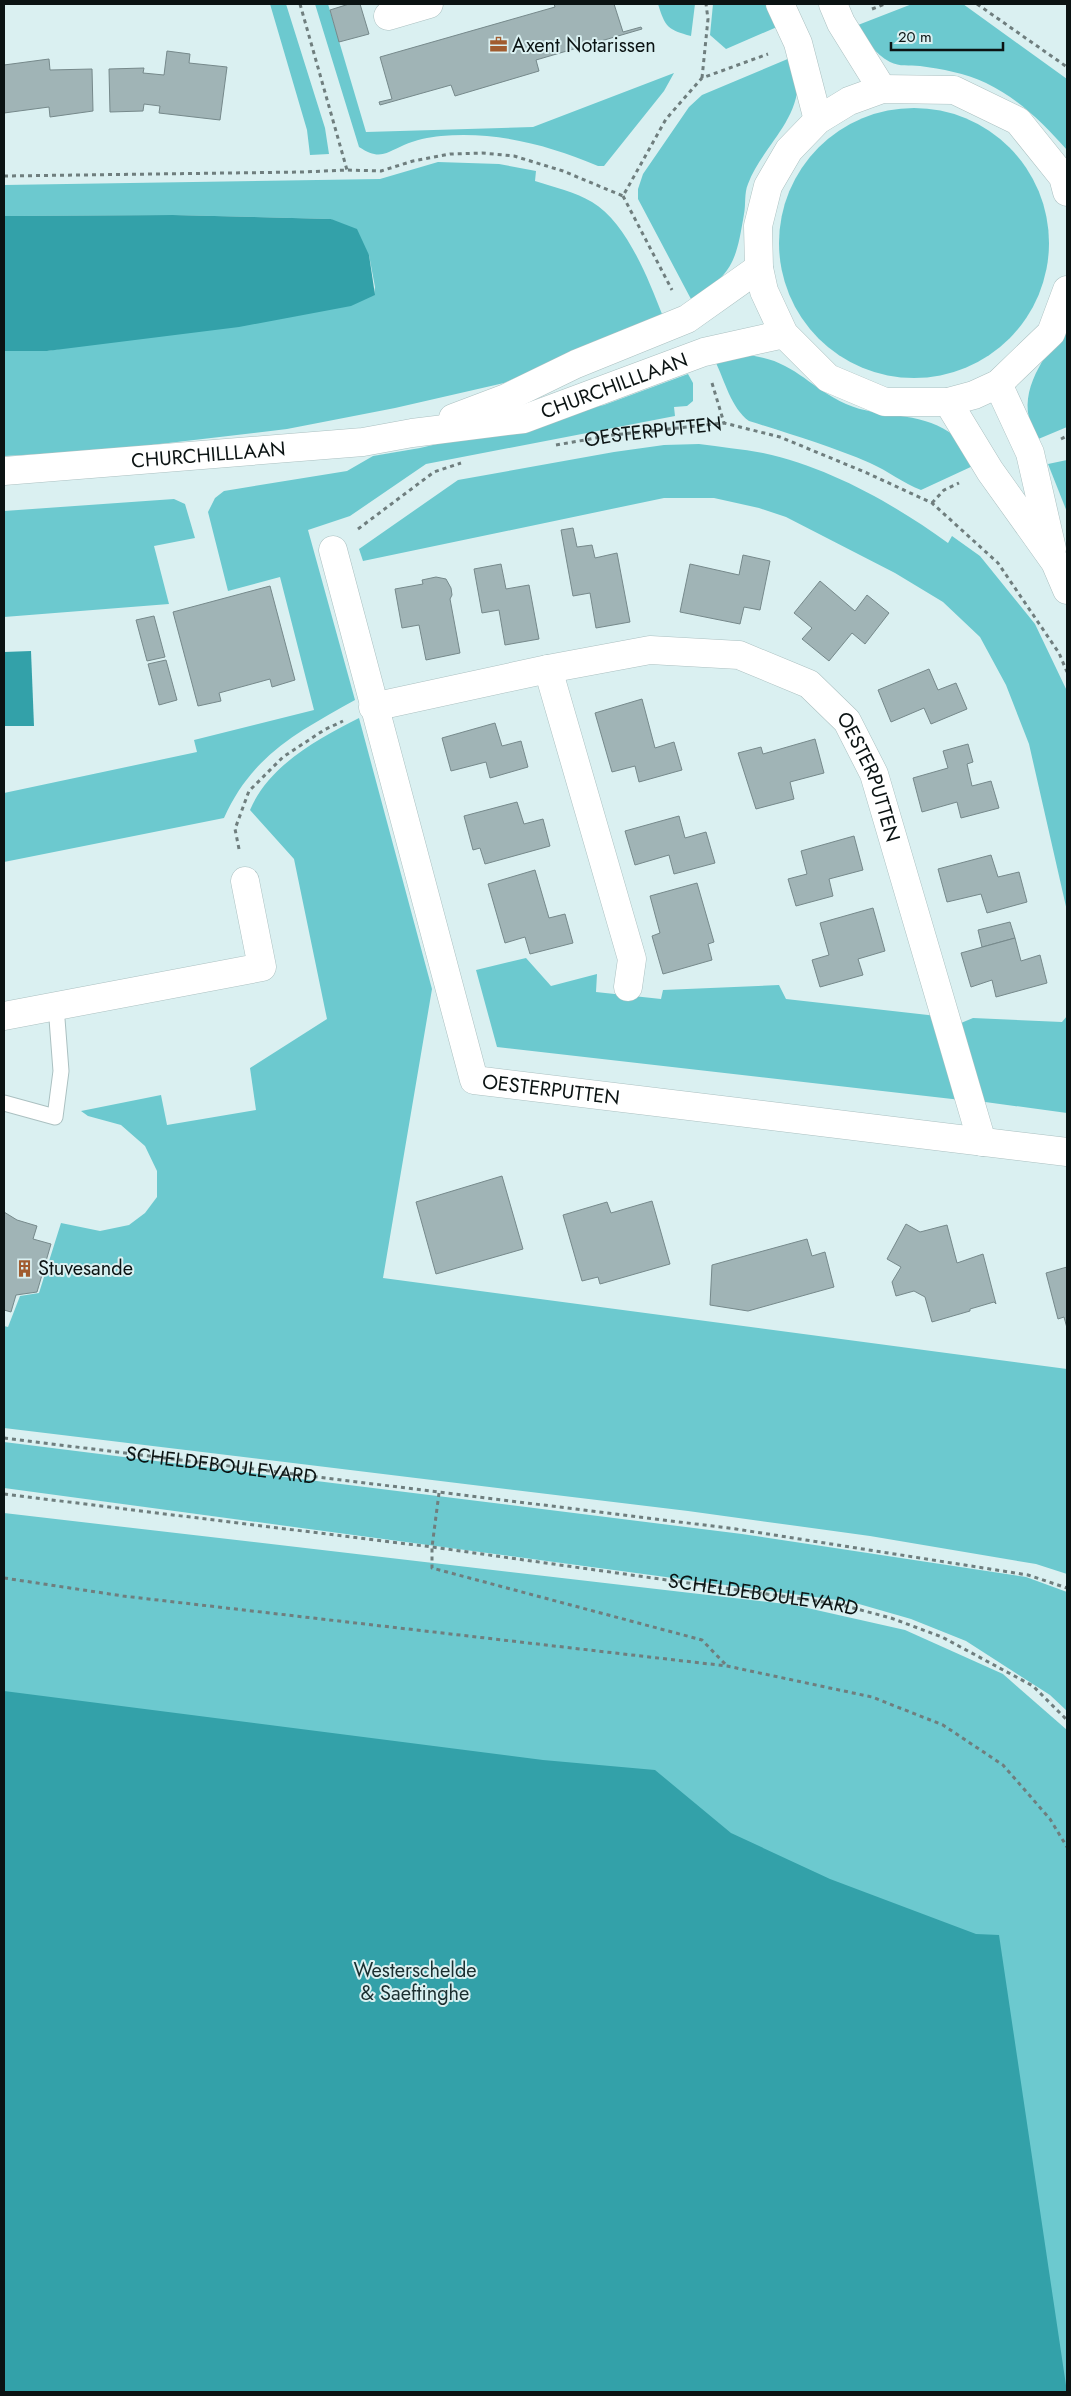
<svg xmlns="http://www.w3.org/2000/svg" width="1071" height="2396" font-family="Jost,sans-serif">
	<rect width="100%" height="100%" fill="#daf0f1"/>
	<g fill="#6cc9cf">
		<path d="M270 4H286L325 128 329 154 310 155 307 130Z"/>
		<path d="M315 4H328L366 132 533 127 674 73 664 91 604 166H598C548 145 496 131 441 136 429 137 415 140 404 145 384 154 379 160 359 147Z"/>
		<path d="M658 4H695L691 36C668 30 665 27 658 4Z"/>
		<path d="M713 4H767L777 27 726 49 710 35Z"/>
		<path d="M912 4H963L1067 79V150C1043 123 1019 99 986 83 965 73 942 69 920 66 909 65 900 67 890 62 875 54 866 40 858 25Z"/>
		<path d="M790 58C792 65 798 75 798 83 797 123 761 149 748 184 744 193 746 205 744 214 736 262 733 273 692 301L638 199V189L643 174 689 107 702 95Z"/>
		<circle cx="914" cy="243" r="135"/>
		<path d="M438 162 499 164 536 171 535 181C554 187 575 192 592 202 626 222 648 278 662 314L504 383 395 408 287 429 100 451 4 456V351H47L374 295 375 287 369 255 331 219 173 215 4 216V185L380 179Z"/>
		<path d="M1067 323V427L1036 440C1034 433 1030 426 1029 418 1021 383 1050 351 1067 323Z"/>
		<path d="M744 355C793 358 806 386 846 404 880 419 919 411 949 432 960 439 968 455 975 465L921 490C903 483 888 471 870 463 830 446 790 434 749 421 731 408 725 381 715 361Z"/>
		<path d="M688 374 693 383V401L687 406 674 407 675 416 426 464 350 516 308 530 355 700C298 732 252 755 224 818L4 862V793L197 752 194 740 314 710 280 577 228 591 208 512 215 498 224 491 347 471 373 456 420 448 604 405Z"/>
		<path d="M699 444C720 447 742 449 763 453 829 467 894 504 948 543L952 536 980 556 1035 624 1067 691V911L1029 744 1006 685 980 637 943 602 895 573 786 517 759 508 714 498H664L363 561 359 549 458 480 614 452 664 445Z"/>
		<path d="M1067 460V512L1048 464Z"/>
		<path d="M174 499 185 504 195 538 154 546 169 604 4 617V511Z"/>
		<path d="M359 718 432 989 383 1278 1067 1369V1574L1036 1564 870 1536 688 1511 4 1428V1326L8 1327 20 1296 39 1293 61 1223 100 1231 129 1225 145 1213 157 1197V1171L145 1146 121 1125 88 1116 81 1111 161 1095 167 1125 256 1110 250 1068 327 1019 294 859 250 810C269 765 318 739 359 718Z"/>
		<path d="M526 958 551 986 597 974 596 992 661 999 663 990 779 985 786 999 937 1016 961 1100 497 1047 476 970Z"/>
		<path d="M1067 1016V1113L978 1101 961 1023 973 1018 1062 1022Z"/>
		<path d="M4 1442 742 1534 1026 1577 1067 1592V1711L1050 1695 966 1641 911 1619 852 1602 4 1488Z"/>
		<path d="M4 1513 794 1605 905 1630 1003 1674 1067 1730V2392H4Z"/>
	</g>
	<g fill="#33a1a9">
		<path d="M173 215 331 219 357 229 369 255 375 295 351 306 239 327 47 351H4V216Z"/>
		<path d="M31 651 34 726H4V652Z"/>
		<path d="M4 1691 543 1760 655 1770 731 1833 830 1879 976 1934 999 1935 1067 2392H4Z"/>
	</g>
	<g fill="#a0b4b6" stroke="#76898b">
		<path d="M349 4H360L369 34 339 42 330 10Z"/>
		<path d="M554 4H614L623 32 641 27 642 29 536 60 539 71 455 96 451 85 380 105 379 102 392 99 380 57 555 7Z"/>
		<path d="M167 51 190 54 189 63 227 67 220 120 159 113 160 106 144 104 143 111 110 112 109 69 144 68 143 73 164 75Z"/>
		<path d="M49 59 50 70 92 69 93 111 50 117 49 107 4 113V65Z"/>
		<path d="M573 528 577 547 592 545 595 558 617 553 630 622 596 628 590 593 573 596 561 530Z"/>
		<path d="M743 555 770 561 760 610 744 607 740 624 680 612 690 564 739 575Z"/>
		<path d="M501 564 506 589 529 585 539 639 505 645 499 610 482 613 474 569Z"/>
		<path d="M436 577 446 579 451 588 452 595 450 599 460 653 426 660 419 625 402 628 395 589 423 584 422 580Z"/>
		<path d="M820 581 855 611 867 595 889 613 865 644 852 633 829 661 802 639 812 628 794 613Z"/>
		<path d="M270 586 295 680 272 687 270 679 219 693 221 701 198 706 173 612Z"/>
		<path d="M154 616 165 657 147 661 136 620Z"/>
		<path d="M166 660 177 700 159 705 148 664Z"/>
		<path d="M929 669 938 690 956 683 967 709 931 724 924 708 891 722 878 690Z"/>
		<path d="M642 699 655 748 674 742 682 770 639 782 635 766 612 772 595 713Z"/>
		<path d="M495 723 502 746 521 741 528 767 490 778 486 762 451 771 442 738Z"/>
		<path d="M815 739 824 773 790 782 794 799 756 809 738 753 761 747 763 754Z"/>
		<path d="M968 744 973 762 967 764 972 786 991 781 999 808 961 818 957 802 922 812 913 778 948 768 943 751Z"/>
		<path d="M517 802 524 824 543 819 550 846 485 864 480 848 473 850 464 816Z"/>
		<path d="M679 816 685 838 706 832 715 863 674 874 669 855 635 865 625 831Z"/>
		<path d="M854 836 863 870 829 879 833 896 796 906 788 879 807 874 801 851Z"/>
		<path d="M991 855 998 877 1019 872 1027 902 987 913 981 894 947 902 938 869Z"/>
		<path d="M535 870 549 918 565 914 573 943 530 954 525 937 505 943 488 884Z"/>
		<path d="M697 883 714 942 708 944 712 960 663 974 652 936 660 933 650 896Z"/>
		<path d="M873 908 885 951 858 959 863 975 820 987 812 960 829 955 820 923Z"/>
		<path d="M1010 922 1015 938 982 947 978 930Z"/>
		<path d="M1015 938 1021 961 1040 955 1047 983 996 997 992 980 971 987 961 953Z"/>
		<path d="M502 1176 523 1249 436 1274 416 1202Z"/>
		<path d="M652 1201 670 1264 600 1284 598 1277 582 1281 563 1215 607 1202 611 1213Z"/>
		<path d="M4 1212 17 1220 37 1226 33 1239 51 1244 37 1292 16 1295 11 1312 4 1310Z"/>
		<path d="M906 1224 920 1232 947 1225 957 1263 983 1254 996 1304 994 1302 970 1309V1311L932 1322 925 1297 914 1291 896 1296 892 1282 901 1267 887 1259Z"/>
		<path d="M807 1239 812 1256 825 1252 834 1287 748 1311 710 1305 712 1265Z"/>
		<path d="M1067 1267V1328L1064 1317 1058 1319 1046 1273Z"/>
	</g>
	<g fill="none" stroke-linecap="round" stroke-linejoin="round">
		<defs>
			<path id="service" d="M4 1103 55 1117 61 1071 56 1006"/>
			<g id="minor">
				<path d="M388 16 429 4"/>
				<path id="s4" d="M333 550 474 1080 1067 1152"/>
				<path d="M548 669 632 959 628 987"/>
				<path id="s5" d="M373 707 548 669 650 650 739 655 809 684 847 721 874 774 982 1142"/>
				<path d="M4 1016 262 967 245 881"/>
			</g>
			<g id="secondary">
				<path d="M780 4 798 43 818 120"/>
				<path d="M833 4 841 23 882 89"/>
				<path d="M1067 192 1063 177 1018 121 954 90 882 89 849 101 818 120 789 150 768 186 758 226 759 268 764 291 784 334 828 378 885 402H948L974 395 998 384 1051 333 1067 290"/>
				<path d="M998 384 1030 453 1052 549"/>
				<path d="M948 402 990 471 1055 562 1067 590"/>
				<path d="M453 418 506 398 576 364 687 319 759 268"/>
				<path id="s6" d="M4 471 363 442 412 433 524 419 704 352 784 334"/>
			</g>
		</defs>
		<use href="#service" stroke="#abc0c1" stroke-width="17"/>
		<use href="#minor" stroke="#abc0c1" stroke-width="29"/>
		<use href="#secondary" stroke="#abc0c1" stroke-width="29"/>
		<g stroke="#6f7e7e" stroke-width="3" stroke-dasharray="4 4" stroke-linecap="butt">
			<path d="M300 4 347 170"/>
			<path d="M977 4 1067 67"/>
			<path d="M872 9 885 4"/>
			<path d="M702 78 708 19 706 4"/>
			<path d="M4 176 303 172 347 170 381 171 413 161 450 154 482 153 514 156 563 171 623 196 666 119 702 78 768 54"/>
			<path d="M623 196 672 290"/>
			<path d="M712 383 724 423"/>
			<path d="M1061 439 1067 436"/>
			<path id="s1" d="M556 445 613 435 724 423 780 437 867 473 932 503 998 563 1059 653 1067 672"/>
			<path d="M932 503 944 490 959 483"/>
			<path d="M358 529 434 472 461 463"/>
			<path d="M239 849 235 829 249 791 283 757 324 730 343 721"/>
			<path id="s2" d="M4 1438 736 1529 1028 1575 1067 1588"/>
			<path d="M439 1493 432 1547V1568L702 1640 727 1666"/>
			<path id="s3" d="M4 1494 432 1547 838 1604 891 1618 942 1637 1033 1686 1067 1720"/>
			<path d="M4 1578 123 1596 727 1666 872 1697 943 1725 1003 1765 1050 1819 1067 1847"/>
		</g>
		<use href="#service" stroke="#fff" stroke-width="15"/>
		<use href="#minor" stroke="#fff" stroke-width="28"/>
		<use href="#secondary" stroke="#fff" stroke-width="28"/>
	</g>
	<defs>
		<symbol id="office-bare" viewBox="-9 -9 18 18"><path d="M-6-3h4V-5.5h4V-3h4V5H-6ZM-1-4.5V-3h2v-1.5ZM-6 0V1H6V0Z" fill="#a15c2f" stroke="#daf0f1" stroke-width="2.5" paint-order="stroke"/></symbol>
		<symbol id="building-bare" viewBox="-9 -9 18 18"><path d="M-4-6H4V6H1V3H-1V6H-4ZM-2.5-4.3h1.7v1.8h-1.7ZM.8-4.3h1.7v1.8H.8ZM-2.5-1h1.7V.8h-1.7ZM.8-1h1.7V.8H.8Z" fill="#a15c2f" stroke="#daf0f1" stroke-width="2.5" paint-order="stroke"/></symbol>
	</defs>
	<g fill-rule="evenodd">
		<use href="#office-bare" x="486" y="32" width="25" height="25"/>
		<use href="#building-bare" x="12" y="1256" width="25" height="25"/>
	</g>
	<g text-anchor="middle" stroke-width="4" stroke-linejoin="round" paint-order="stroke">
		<g font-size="20" fill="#0b1313" stroke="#daf0f1" text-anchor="start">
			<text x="512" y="52">Axent Notarissen</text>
			<text x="38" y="1275">Stuvesande</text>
		</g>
		<g font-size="20" fill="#0b1313" stroke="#daf0f1">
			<text dy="7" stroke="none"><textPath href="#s6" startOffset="619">CHURCHILLLAAN</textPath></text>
			<text dy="7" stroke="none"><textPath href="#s1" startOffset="98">OESTERPUTTEN</textPath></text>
			<text dy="7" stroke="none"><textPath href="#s6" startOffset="205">CHURCHILLLAAN</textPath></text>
			<text dy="7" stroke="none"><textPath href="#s5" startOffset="561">OESTERPUTTEN</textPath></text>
			<text dy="7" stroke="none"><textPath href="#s4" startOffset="626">OESTERPUTTEN</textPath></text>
			<text dy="7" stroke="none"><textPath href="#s2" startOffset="219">SCHELDEBOULEVARD</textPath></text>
			<text dy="7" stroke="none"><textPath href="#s3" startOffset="766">SCHELDEBOULEVARD</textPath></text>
		</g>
		<g font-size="20" fill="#1a2e2f" stroke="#daf0f1">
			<text x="415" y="1977">Westerschelde<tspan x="415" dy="23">&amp; Saeftinghe</tspan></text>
		</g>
	</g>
	<rect width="1071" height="2396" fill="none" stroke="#0b1313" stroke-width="10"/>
	<path d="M891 42v8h112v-8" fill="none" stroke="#0b1313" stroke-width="2.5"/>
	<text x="898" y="42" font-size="15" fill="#0b1313" stroke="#daf0f1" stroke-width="4" paint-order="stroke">20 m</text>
</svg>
